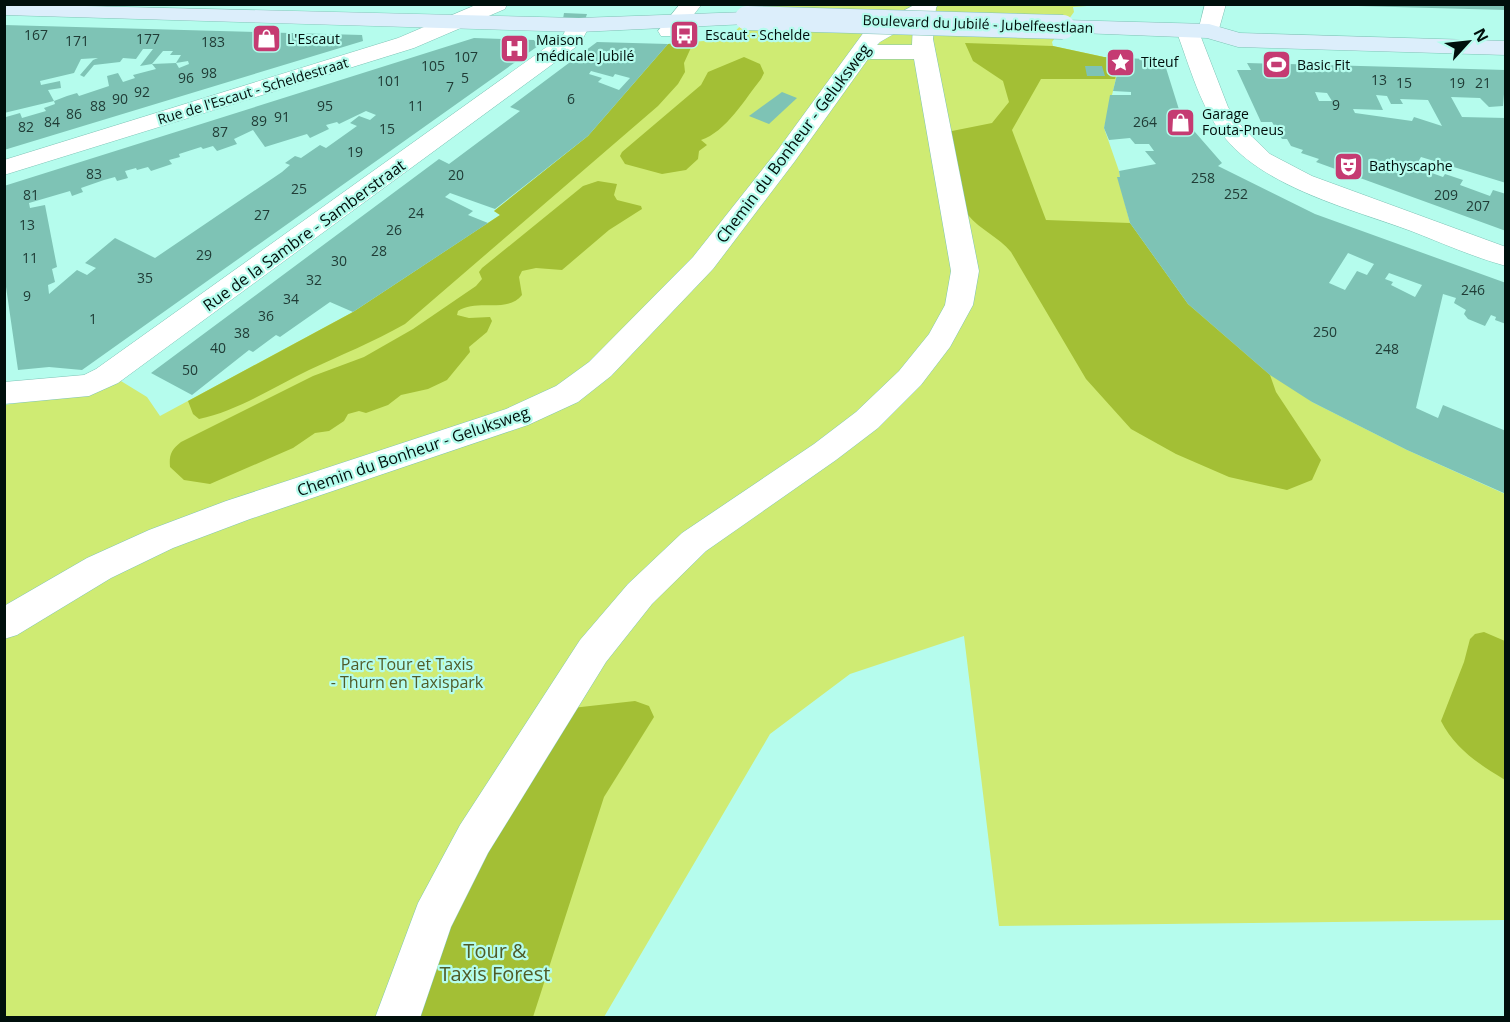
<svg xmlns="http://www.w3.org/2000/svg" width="1510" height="1022" font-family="'Open Sans',sans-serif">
	<rect width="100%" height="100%" fill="#b5fced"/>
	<path fill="#cfeb73" d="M762 5H1101L1073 7 1074 12 1052 42 1053 46 1104 57 1121 58 1104 128 1119 171 1120 177H1118L1130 223 1188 304 1312 402 1407 450 1505 494V920L999 926 964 636 850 674 770 734 604 1017 5 1018V405L49 397 116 378 147 397 160 416 353 312 500 215 494 211 588 136 668 44 727 39Z"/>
	<g fill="#a3bf35">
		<path d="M694 41 684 63 685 72 678 84 658 106 405 324C373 342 341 355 309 370 274 387 237 411 199 419L193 414 188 401 353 312 500 215 494 211 588 136 668 44Z"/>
		<path d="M965 43 1053 46 1104 57 1121 58 1115 79H1041L1012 130 1046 220 1130 223 1188 304 1270 375 1276 392 1321 460 1312 480 1287 490 1229 477 1176 454 1131 429 1086 379 1011 252C999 237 980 230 968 215L947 132 992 123 1009 102 1003 81 973 61Z"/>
		<path d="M744 57 760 64 764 73 761 79C745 99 726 132 701 140L707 145 699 151 698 159 686 170 662 174 625 164 620 156 622 152 701 85 708 72Z"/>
		<path d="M598 181 617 184 614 195 617 200 641 206 642 209 609 230 562 270 536 268 522 271 519 277 522 295C507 314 477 298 458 311L457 315 469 318 490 317 492 321 487 332 469 347 470 352 447 380 428 389 401 395 388 405 366 413 359 411 348 414 344 421 329 431 315 433 293 448 210 484 184 480 170 467C169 455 171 450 181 442L313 376 364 357 413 329 476 286 482 279 479 272 482 268 583 186Z"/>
		<path d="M1484 632 1505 641V780C1479 764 1455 749 1441 721L1464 662 1470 639 1475 634Z"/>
		<path d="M635 701 649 706 654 717 604 797 533 1017 418 1018 432 970 467 888 572 708Z"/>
	</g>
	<g fill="#7ec3b5" fill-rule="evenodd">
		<path d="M1358 4H1506V10L1358 6Z"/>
		<path d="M564 13 587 14 585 20 563 19Z"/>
		<path d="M4 25 362 35 363 41 4 150V114L6 117 20 113 22 118 46 111 44 108 55 104 54 101 67 96 77 93 79 96 109 86 107 76 118 73 123 82 135 78 133 75 156 69 152 64 176 63 179 68 189 64 188 61 176 63 181 55H170L173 51H163L152 64 140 66 153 49H143L136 59 123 58 120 62 94 65 84 77 80 75 93 60 98 58 81 59 74 73 40 81 41 85 60 81 61 88 48 90 54 101 4 113Z"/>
		<path d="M474 38 534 40 538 46 82 370 49 367 18 370 4 273V186ZM366 111 376 115 370 120 359 116 350 123 357 126 326 148 320 145 301 158 295 156 285 163 290 165 282 172 155 258 115 238 85 263 96 268 87 275 77 270 49 294 48 285 55 282 52 269 57 267 45 205 30 208 29 203 70 191 72 196 83 192 81 188 104 180 115 177 117 181 128 178 125 171 136 168 137 170 148 167 151 171 172 164 169 160 180 157 179 154 201 147 203 149 213 146 217 151 237 144 234 139 253 130 265 147 307 134 310 138 329 129 326 125 337 122 339 124Z"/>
		<path d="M597 42 668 44 588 136 495 209 450 193 445 197 473 211 468 215 488 223 353 312 330 302 280 337 276 335 253 352 249 350 192 395 151 373 439 159 449 164 520 111 510 107ZM591 71 613 77 615 74 630 78 619 90 598 82 602 78 589 74Z"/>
		<path d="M1121 58 1148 59 1166 68 1181 116 1222 163 1218 166 1315 214 1506 283V324L1495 320 1496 317 1491 315 1485 326 1468 319 1464 314 1466 310 1454 303 1456 298 1443 294 1416 408 1438 418 1443 405 1506 431V494L1407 450 1312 402 1270 375 1188 304 1130 223 1117 177H1120L1119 171 1156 164 1145 151H1154L1149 144H1135L1130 138 1109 140 1104 128 1110 95H1131V92L1113 91ZM1348 253 1374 264 1367 275 1357 271 1345 290 1329 283ZM1389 273 1422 285 1415 297 1391 285 1393 282 1385 279Z"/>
		<path d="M1247 63 1506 70 1503 106 1489 107 1480 98 1451 97 1462 117 1506 118V183L1421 157 1415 167 1443 177 1445 174 1463 180 1460 185 1490 196 1493 190 1506 194V231L1316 162 1319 159 1301 153 1303 150 1291 146 1287 139H1282L1272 122H1261L1237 70H1251ZM1315 92 1327 93 1332 101H1319ZM1376 95 1387 96 1391 104H1403L1400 99 1428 100 1442 126 1414 117 1412 121 1355 113 1353 109 1383 110Z"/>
		<path d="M1085 66H1102L1105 76H1087Z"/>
		<path d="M782 92 797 98 769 124 749 116Z"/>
	</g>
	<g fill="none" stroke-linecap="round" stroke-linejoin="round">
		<defs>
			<g id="street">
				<path d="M478 4H507L505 9 414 48 4 175V160L398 38Z"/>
				<path d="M680 4H702L677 36H661L658 31Z"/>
				<path d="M916 4H938L936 8 933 39 979 271 973 305 950 347 921 385 878 428 836 460 706 551 652 604 606 662 488 853 451 927 420 1018H375L418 903 460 825 580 640 628 584 682 533 814 444 856 412 899 371 929 334 945 305 951 271 914 59H868L795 161 713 269 611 376 578 402 528 425 250 519 173 548 111 578 17 635 4 639V606L87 558 149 530 226 501 506 409 556 386 589 362 693 257 777 151 864 32ZM913 23 912 45H877L880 42Z"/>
				<path d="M1205 4H1226L1217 36 1209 38 1199 32 1228 107 1243 128 1270 154 1312 176 1506 247V266C1473 257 1442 243 1411 231 1351 209 1266 188 1225 138 1200 107 1190 67 1176 30L1179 25H1195L1198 31Z"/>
				<path d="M579 18 587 20 590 25 580 44 118 383 89 396 4 404V382L84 375 96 369 555 41 563 35 571 20Z"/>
			</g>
			<g id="secondary">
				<path d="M4 4 579 18 747 12 755 13 758 18 755 23 747 24 579 32 4 15Z"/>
				<path d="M1063 20 1209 24 1240 33 1506 41V55L1238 47 1207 38 1055 32 1052 27 1055 22Z"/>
			</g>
		</defs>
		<use href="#street" stroke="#7ec3b6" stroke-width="1"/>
		<use href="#secondary" stroke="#7ec3b6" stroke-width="1"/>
		<use href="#street" fill="#fff" fill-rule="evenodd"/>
		<use href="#secondary" fill="#dceefb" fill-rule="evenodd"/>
		<defs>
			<path id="secondary-bridge" d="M747 18 1063 27"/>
		</defs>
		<use href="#secondary-bridge" stroke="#7ec3b6" stroke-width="25" stroke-linecap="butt"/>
		<use href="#secondary-bridge" stroke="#dceefb" stroke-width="24"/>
	</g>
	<defs>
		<symbol id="bus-square" viewBox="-11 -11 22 22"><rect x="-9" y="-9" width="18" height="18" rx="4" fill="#c53b72" stroke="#b5fced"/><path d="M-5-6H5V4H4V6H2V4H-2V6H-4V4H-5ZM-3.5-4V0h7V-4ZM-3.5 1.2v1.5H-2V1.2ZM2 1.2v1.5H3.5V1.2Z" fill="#fff"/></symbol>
		<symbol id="shop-square" viewBox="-11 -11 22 22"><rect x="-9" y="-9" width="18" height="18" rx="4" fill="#c53b72" stroke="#b5fced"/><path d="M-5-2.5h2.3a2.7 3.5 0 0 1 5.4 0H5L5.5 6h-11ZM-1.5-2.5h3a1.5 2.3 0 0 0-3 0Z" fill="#fff"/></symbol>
		<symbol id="hospital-square" viewBox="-11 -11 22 22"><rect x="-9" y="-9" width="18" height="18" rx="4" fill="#c53b72" stroke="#b5fced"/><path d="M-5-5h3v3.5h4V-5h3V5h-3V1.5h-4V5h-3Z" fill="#fff"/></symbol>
		<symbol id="sight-square" viewBox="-11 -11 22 22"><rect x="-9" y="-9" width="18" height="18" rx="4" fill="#c53b72" stroke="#b5fced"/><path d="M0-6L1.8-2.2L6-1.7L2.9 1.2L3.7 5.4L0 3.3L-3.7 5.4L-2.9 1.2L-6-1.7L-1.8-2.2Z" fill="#fff"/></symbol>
		<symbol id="stadium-square" viewBox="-11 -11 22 22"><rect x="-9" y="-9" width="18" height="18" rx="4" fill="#c53b72" stroke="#b5fced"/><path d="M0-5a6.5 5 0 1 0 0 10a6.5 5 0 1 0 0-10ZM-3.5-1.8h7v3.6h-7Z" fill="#fff"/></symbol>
		<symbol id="theatre-square" viewBox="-11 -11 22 22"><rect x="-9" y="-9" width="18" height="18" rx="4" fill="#c53b72" stroke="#b5fced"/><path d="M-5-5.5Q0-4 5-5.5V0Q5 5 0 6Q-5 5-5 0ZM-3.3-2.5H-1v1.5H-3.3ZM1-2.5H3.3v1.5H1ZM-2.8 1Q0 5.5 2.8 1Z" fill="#fff"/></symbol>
	</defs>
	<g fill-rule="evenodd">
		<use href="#bus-square" x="668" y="18" width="33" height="33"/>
		<use href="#shop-square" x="250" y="22" width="33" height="33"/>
		<use href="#hospital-square" x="498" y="32" width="33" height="33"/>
		<use href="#sight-square" x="1104" y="46" width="33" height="33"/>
		<use href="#stadium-square" x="1260" y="48" width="33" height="33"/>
		<use href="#shop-square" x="1164" y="106" width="33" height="33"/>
		<use href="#theatre-square" x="1332" y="150" width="33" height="33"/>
	</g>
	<g text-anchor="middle" stroke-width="4.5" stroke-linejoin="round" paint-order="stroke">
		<g font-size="14" fill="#000f0c" stroke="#b5fced">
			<text transform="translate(978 24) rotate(2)" y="5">Boulevard du Jubilé - Jubelfeestlaan</text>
			<text transform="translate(253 91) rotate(-17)" y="5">Rue de l'Escaut - Scheldestraat</text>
		</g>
		<g font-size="14" fill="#203c36">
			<text x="36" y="40">167</text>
			<text x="148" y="44">177</text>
			<text x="77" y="46">171</text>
			<text x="213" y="47">183</text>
			<text x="466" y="62">107</text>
			<text x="433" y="71">105</text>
			<text x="209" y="78">98</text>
			<text x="186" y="83">96</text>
			<text x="465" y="83">5</text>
			<text x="1379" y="85">13</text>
			<text x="389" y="86">101</text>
			<text x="1404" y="88">15</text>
			<text x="1457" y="88">19</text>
			<text x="1483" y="88">21</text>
			<text x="450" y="92">7</text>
			<text x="142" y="97">92</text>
			<text x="120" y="104">90</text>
			<text x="571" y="104">6</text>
			<text x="1336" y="110">9</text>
			<text x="98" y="111">88</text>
			<text x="325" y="111">95</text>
			<text x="416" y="111">11</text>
			<text x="74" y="119">86</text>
			<text x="282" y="122">91</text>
			<text x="259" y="126">89</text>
			<text x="52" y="127">84</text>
			<text x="1145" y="127">264</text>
			<text x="26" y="132">82</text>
			<text x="387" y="134">15</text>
			<text x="220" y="137">87</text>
			<text x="355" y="157">19</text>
			<text x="94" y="179">83</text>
			<text x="456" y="180">20</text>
			<text x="1203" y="183">258</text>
			<text x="299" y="194">25</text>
			<text x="1236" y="199">252</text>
			<text x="31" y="200">81</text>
			<text x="1446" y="200">209</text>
			<text x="1478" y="211">207</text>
			<text x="416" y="218">24</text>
			<text x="262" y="220">27</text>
			<text x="27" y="230">13</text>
			<text x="394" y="235">26</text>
			<text x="379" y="256">28</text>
			<text x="204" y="260">29</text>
			<text x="30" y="263">11</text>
			<text x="339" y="266">30</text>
			<text x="145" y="283">35</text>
			<text x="314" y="285">32</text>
			<text x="1473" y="295">246</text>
			<text x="27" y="301">9</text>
			<text x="291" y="304">34</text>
			<text x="266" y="321">36</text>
			<text x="93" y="324">1</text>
			<text x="1325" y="337">250</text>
			<text x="242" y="338">38</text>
			<text x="218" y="353">40</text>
			<text x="1387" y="354">248</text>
			<text x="190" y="375">50</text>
		</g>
		<g font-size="14" fill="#000f0c" stroke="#b5fced" text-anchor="start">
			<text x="705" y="40">Escaut - Schelde</text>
			<text x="287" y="44">L'Escaut</text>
			<text x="536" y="45">Maison<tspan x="536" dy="16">médicale Jubilé</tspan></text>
			<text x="1141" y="67">Titeuf</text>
			<text x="1297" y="70">Basic Fit</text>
			<text x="1202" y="119">Garage<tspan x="1202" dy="16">Fouta-Pneus</tspan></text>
			<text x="1369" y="171">Bathyscaphe</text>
		</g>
		<g font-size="16" fill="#000f0c" stroke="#b5fced">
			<text transform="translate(793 143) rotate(-53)" y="6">Chemin du Bonheur - Geluksweg</text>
			<text transform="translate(304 235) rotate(-36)" y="6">Rue de la Sambre - Samberstraat</text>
			<text transform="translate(413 451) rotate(-19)" y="6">Chemin du Bonheur - Geluksweg</text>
		</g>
		<g font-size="16" fill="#505c28" stroke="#b5fced">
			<text x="407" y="670">Parc Tour et Taxis<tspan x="407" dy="18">- Thurn en Taxispark</tspan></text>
		</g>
		<g font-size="20" fill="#505c28" stroke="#b5fced">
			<text x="495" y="958">Tour &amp;<tspan x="495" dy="23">Taxis Forest</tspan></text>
		</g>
	</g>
	<rect width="1510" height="1022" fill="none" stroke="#000f0c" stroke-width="12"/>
	<g transform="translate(1468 42) rotate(63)" stroke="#b5fced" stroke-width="4.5" paint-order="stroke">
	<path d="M0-4.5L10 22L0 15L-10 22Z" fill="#000f0c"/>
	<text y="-9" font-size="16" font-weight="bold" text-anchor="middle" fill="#000f0c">N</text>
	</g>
</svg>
